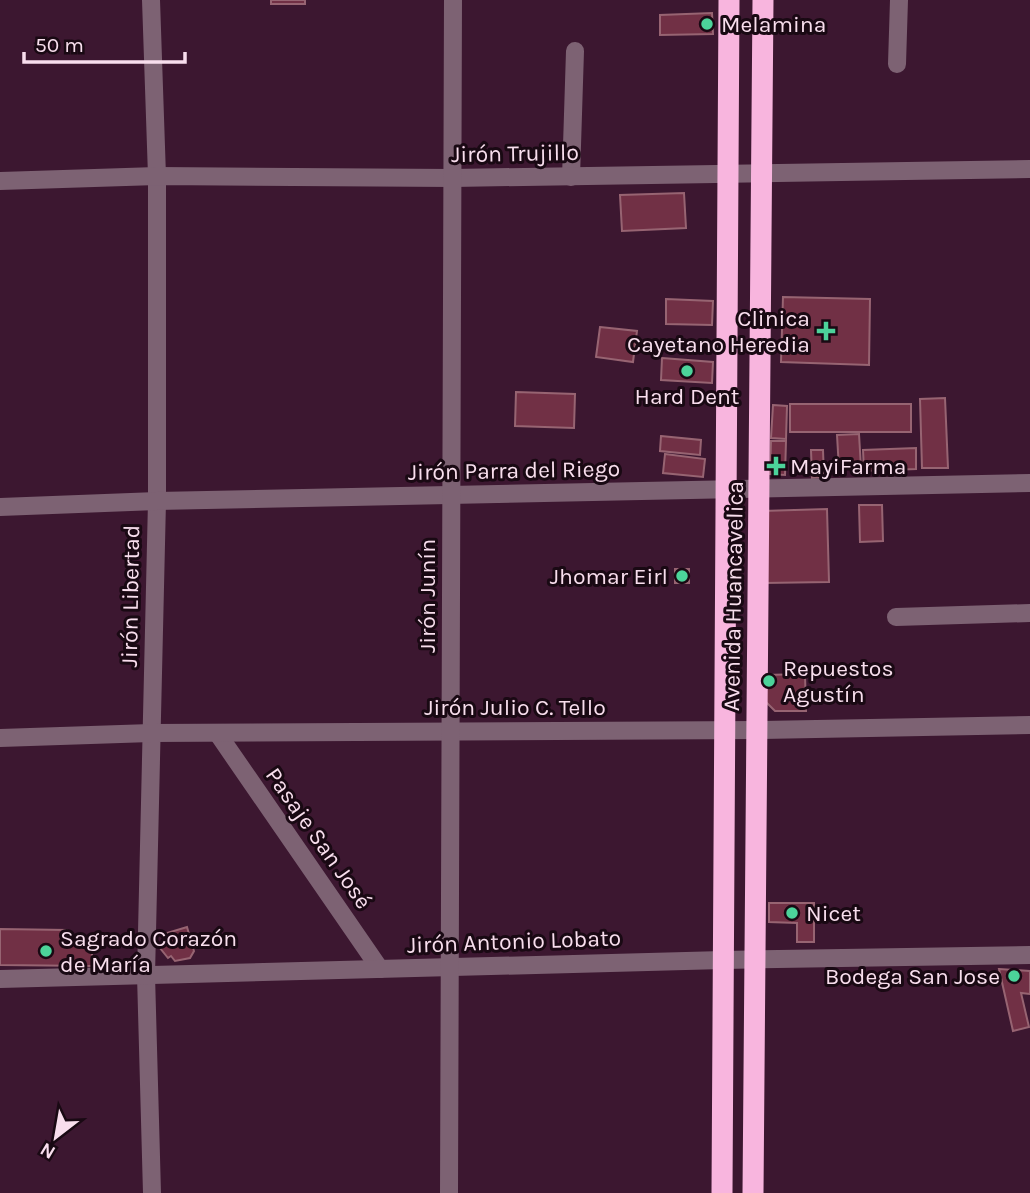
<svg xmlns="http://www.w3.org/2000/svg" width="1030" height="1193" font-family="Karla,sans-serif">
	<rect width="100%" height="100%" fill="#3c1730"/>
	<g fill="#713045" stroke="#976472" stroke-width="2">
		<rect x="271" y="0" width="34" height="4"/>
		<path d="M712 13 713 34 660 35V15Z"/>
		<path d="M684 193 686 228 622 231 620 195Z"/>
		<path d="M783 297 870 299 869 365 781 362Z"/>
		<path d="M666 299 713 301 712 325 666 324Z"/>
		<path d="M600 327 637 331 633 362 596 357Z"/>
		<path d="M662 358 713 362 712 383 661 380Z"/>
		<path d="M516 392 575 394 574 428 515 426Z"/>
		<path d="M945 398 948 468H922L920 399Z"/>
		<rect x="790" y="404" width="121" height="28"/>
		<path d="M773 405 787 406 786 439 771 438Z"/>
		<path d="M859 434 861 468 839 469 837 435Z"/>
		<path d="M661 436 701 440 700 455 660 451Z"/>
		<path d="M771 441H786L785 475 770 474Z"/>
		<path d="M916 448V469L864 471 863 450Z"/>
		<path d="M811 450H823L824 477 812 478Z"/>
		<path d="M665 454 705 459 703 477 663 473Z"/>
		<path d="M859 505H882L883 541 860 542Z"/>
		<path d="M827 509 829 582 764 583 762 511Z"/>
		<rect x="675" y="569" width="14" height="14"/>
		<path d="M805 674 806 711H775L766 702 765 675Z"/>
		<path d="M769 903H814V942H797V923L769 922Z"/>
		<path d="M187 927 194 951 190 958 175 961 171 956 168 958 160 948 166 941 164 934Z"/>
		<path d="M0 929 67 930V937H92V966L0 965Z"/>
		<path d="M999 969 1030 971V994L1021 993 1029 1027 1013 1031Z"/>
	</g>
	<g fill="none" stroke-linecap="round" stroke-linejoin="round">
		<g stroke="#7d6273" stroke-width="18">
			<path d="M151 0 157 176V501L146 975 152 1193"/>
			<path d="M897 64 899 0"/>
			<path d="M571 177 575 51"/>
			<path d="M0 181 157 176 453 178 1030 169"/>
			<path d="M0 507 157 501 1030 483"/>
			<path d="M896 617 1030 613"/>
			<path d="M218 734 380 969"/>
			<path d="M0 738 151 733 758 730 1030 725"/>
			<path d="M0 979 723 960 1030 955"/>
			<path d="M449 1193 453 0"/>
		</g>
		<g stroke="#f8b5de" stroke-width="21">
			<path d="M722 1193 729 0"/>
			<path d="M753 1193 763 0"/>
		</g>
	</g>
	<g fill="#4cd39a" stroke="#190913" stroke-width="2.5">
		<circle cx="707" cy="24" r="7"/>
		<path d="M822.5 320.5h7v7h7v7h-7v7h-7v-7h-7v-7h7z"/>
		<circle cx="687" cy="371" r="7"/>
		<path d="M772.5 455.5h7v7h7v7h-7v7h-7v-7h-7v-7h7z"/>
		<circle cx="682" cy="576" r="7"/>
		<circle cx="769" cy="681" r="7"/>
		<circle cx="792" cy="913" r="7"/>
		<circle cx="46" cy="951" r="7"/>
		<circle cx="1014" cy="976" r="7"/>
	</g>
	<g text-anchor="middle" stroke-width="6" stroke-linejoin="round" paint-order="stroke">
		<g font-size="23" fill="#f8deed" stroke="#190913" text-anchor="start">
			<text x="721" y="32">Melamina</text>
			<text x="810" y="326" text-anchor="end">Clinica<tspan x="810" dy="26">Cayetano Heredia</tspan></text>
			<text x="687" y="404" text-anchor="middle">Hard Dent</text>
			<text x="790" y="474">MayiFarma</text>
			<text x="668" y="584" text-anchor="end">Jhomar Eirl</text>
			<text x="783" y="676">Repuestos<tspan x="783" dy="26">Agustín</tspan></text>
			<text x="806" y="921">Nicet</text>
			<text x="60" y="946">Sagrado Corazón<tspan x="60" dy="26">de María</tspan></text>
			<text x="1000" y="984" text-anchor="end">Bodega San Jose</text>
		</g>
		<g font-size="23" fill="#f8deed" stroke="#190913">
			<text transform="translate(515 153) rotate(-1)" y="8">Jirón Trujillo</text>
			<text transform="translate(514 470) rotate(-1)" y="8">Jirón Parra del Riego</text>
			<text transform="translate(130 596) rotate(-89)" y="8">Jirón Libertad</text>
			<text transform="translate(427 596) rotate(-90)" y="8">Jirón Junín</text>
			<text transform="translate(733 596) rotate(-89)" y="8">Avenida Huancavelica</text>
			<text x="515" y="715">Jirón Julio C. Tello</text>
			<text transform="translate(319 838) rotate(55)" y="8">Pasaje San José</text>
			<text transform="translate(514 941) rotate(-2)" y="8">Jirón Antonio Lobato</text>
		</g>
	</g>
	<g transform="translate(56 1137) rotate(211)" stroke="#190913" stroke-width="5" paint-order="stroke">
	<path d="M0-5L12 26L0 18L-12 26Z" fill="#f8deed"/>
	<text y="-10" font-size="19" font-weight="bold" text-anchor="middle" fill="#f8deed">N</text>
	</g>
	<path d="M24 52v10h161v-10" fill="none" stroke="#f8deed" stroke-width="3.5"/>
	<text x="35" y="52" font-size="21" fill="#f8deed" stroke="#190913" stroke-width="5" paint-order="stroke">50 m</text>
</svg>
